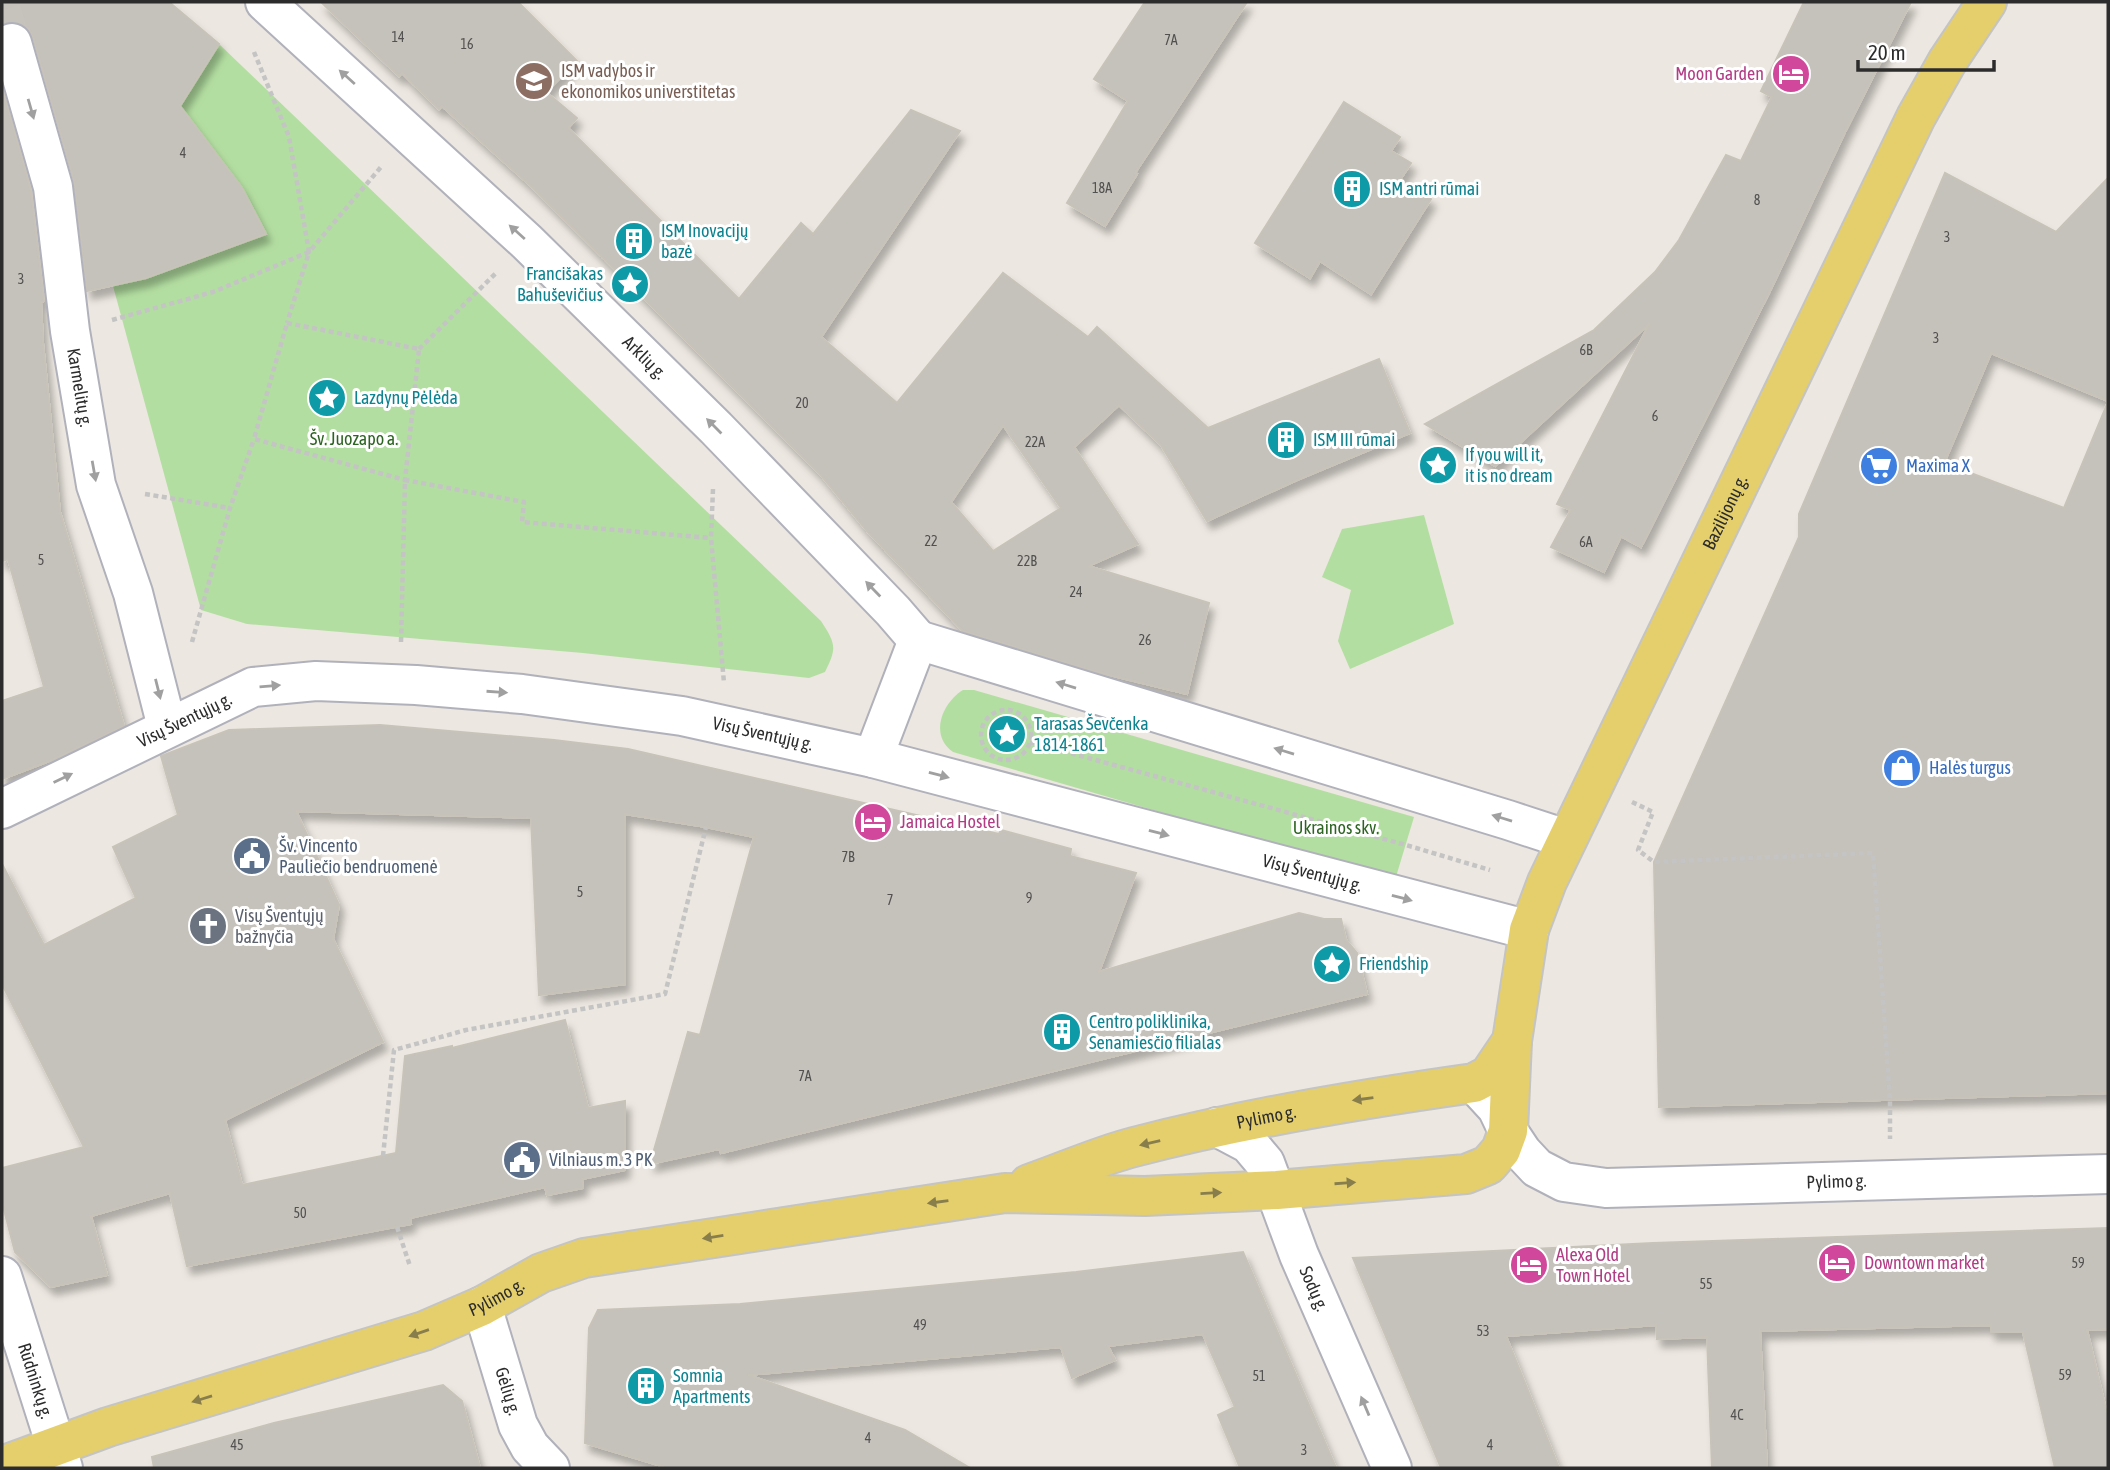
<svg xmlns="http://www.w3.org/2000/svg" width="2110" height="1470" font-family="'Asap Condensed',sans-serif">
	<defs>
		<filter id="shadow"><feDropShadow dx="4.5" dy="8" stdDeviation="3.5" flood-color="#0004"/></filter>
	</defs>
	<rect width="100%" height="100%" fill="#ece7e0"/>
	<g fill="#b3dea1">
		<path d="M219 44 821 621C836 644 837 648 825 672L809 678 583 653 247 624 201 610 113 286 146 278 266 234 179 106Z"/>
		<path d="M1424 515 1454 624 1350 669 1338 641 1351 590 1322 577 1342 529Z"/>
		<path d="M963 690H974L1414 817 1395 880 953 752C929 735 942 703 963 690Z"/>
	</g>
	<g fill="#c5c1bb" stroke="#c8c3b9" stroke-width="2" fill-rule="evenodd" filter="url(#shadow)">
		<path d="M2 2H169L219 44 180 106 242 188 266 234 146 278 87 291 74 181 33 37 28 28 18 22H7L2 24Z"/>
		<path d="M321 2H518L577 61 546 92 577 118 568 128 739 299 801 223 813 234 911 110 960 131 821 337 897 403 1003 273 1088 337 1097 327 1208 428 1379 359 1410 433 1297 480 1207 521 1161 445 1119 405 1074 447 1138 544 1088 566 1209 603 1187 694 1093 671 963 631 868 532 820 474 531 186 442 106 439 109 402 73 399 76ZM1003 425 1061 508 993 551 951 502Z"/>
		<path d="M1145 2H1247L1135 173 1137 174 1105 226 1067 203 1128 101 1094 79Z"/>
		<path d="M1804 2H1911L1845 132 1770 291 1641 547 1621 536 1604 572 1551 547 1571 510 1557 504 1650 323 1495 466 1425 424 1594 330 1655 272 1679 240 1726 155 1741 161 1772 97 1761 91Z"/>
		<path d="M2 87 31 191 44 301 41 302 43 343 60 512 124 726 52 760 2 779V701L44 687 8 559 2 561Z"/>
		<path d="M1344 102 1400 137 1391 151 1411 163 1400 180 1431 199 1371 294 1320 261 1310 278 1255 243Z"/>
		<path d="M1945 173 2056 232 2108 178V401L1991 353 1944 463 2064 508 2108 402V1093L1659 1107 1654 862 1799 537V514Z"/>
		<path d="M380 725 554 740 628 749 999 834 1001 830 1071 849 1070 856 1136 873 1099 972 1299 913 1324 919H1341L1346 940 1357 953 1367 994 721 1153 719 1149 650 1164 688 1032 700 1035 754 837 706 827 625 814V984L539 995 531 818 296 811 339 905 333 939 383 1042 225 1120 242 1185 396 1153 405 1056 452 1046V1048L565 1020 588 1108 625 1101V1170L582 1179 583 1188 547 1195 545 1187 410 1218 411 1224 187 1266 170 1193 91 1216 107 1275 51 1287 15 1252 2 1202V1168L84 1147 2 984V864L44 945 136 898 113 847 178 815 161 756 229 730Z"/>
		<path d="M2108 1228V1329L2087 1330 2108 1418V1468H2055L2023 1332H1991V1325L1760 1331 1767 1468H1712L1707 1337 1657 1339 1656 1325 1506 1336 1559 1468H1441L1353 1258 1653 1243Z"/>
		<path d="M1243 1252 1336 1468H1240L1218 1415 1235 1407 1203 1334 1108 1346 1115 1360 1072 1378 1061 1347 748 1375 905 1430 970 1468H668L585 1443 589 1328 598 1310 740 1304 1076 1272Z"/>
		<path d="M443 1385 462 1401 480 1468H154L152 1457 274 1423Z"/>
	</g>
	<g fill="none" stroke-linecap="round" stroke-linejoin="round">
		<path stroke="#c6c2bc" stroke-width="38" stroke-dasharray="38 19" stroke-linecap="butt" d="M2 10 12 43"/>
		<defs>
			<g id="street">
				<path id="s1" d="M265 2 527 242 716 428 893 611 918 640"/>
				<path id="s2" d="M12 43 53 187 70 331 96 485 133 593 167 727"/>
				<path d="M918 640 1508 820 1566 839"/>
				<path d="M873 758 918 640"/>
				<path id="s3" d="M2 809 253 687 316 681 416 685 522 694 682 716 873 758 1529 930"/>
				<path id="s4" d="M1474 1083 1497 1108 1508 1131 1522 1152 1537 1168 1564 1182 1606 1188 2108 1174"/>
				<path id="s5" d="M2 1276 63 1468"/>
			</g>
			<g id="secondary">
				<path id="s6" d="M1217 1127 1249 1144 1265 1163 1299 1255 1392 1468"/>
				<path id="s7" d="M482 1306 518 1425 530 1447 550 1468"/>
			</g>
			<g id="primary">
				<path id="s8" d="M1029 1184C1064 1172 1099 1156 1134 1147 1246 1118 1360 1099 1474 1083L1489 1075 1512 1041"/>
				<path id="s9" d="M2 1466 108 1427 424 1331 482 1306 541 1273 584 1258 1005 1193 1145 1196 1277 1190 1466 1174 1488 1165 1501 1150 1508 1131 1512 1041 1529 930 1547 882 1916 117 1947 62 1987 2"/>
			</g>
		</defs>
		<use href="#street" stroke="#b0b1bb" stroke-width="42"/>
		<use href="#secondary" stroke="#b0b1bb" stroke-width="42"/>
		<use href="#primary" stroke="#c4c4c4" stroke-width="42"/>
		<g stroke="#c4c4c4" stroke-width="4.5" stroke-dasharray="5 3.5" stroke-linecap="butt">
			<path d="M254 52 289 137 309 252 287 323"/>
			<path d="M112 320 213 292 309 252 381 167"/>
			<path d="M287 323 419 349 405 480 254 439Z"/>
			<path d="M419 349 497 272"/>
			<path d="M713 489 711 538 724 683"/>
			<path d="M145 494 230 508"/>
			<path d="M192 642 230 508 254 439"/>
			<path d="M401 642 405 480 524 502 522 522 711 538"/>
			<circle cx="1006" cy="735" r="25"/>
			<path d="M1030 742 1406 845 1490 870"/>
			<path d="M1632 802 1653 812 1638 850 1654 862 1873 853 1890 1100V1139"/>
			<path d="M383 1156 394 1050 466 1030 665 994 706 827"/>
			<path d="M397 1227 410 1266"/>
		</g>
		<use href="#street" stroke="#fff" stroke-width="38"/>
		<use href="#secondary" stroke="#fff" stroke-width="38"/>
		<use href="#primary" stroke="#e5cf6c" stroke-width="38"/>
	</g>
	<defs><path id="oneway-solid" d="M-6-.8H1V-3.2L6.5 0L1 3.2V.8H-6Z" transform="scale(1.75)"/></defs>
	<g fill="#a0a0a0">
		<use href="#oneway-solid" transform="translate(347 77) rotate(-138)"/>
		<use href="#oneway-solid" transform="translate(31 109) rotate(74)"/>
		<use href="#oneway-solid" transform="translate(517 232) rotate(-138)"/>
		<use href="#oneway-solid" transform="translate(714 426) rotate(-135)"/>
		<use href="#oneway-solid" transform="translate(94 471) rotate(80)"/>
		<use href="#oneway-solid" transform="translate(873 589) rotate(-134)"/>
		<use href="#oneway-solid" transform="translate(1066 685) rotate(-163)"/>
		<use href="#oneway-solid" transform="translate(270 686) rotate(-5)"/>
		<use href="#oneway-solid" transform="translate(158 689) rotate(76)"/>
		<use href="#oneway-solid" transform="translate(497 692) rotate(4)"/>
		<use href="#oneway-solid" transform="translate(1284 751) rotate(-163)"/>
		<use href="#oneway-solid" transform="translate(939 775) rotate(15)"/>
		<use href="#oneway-solid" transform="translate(63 778) rotate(-26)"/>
		<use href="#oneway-solid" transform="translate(1502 818) rotate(-163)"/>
		<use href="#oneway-solid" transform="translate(1159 833) rotate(15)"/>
		<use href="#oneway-solid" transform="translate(1402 898) rotate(15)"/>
		<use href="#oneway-solid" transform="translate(1365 1406) rotate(-113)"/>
	</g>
	<g fill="#887e4c">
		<use href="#oneway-solid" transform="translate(1363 1099) rotate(172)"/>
		<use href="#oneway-solid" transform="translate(1150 1143) rotate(167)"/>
		<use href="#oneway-solid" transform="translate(1345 1183) rotate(-4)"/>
		<use href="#oneway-solid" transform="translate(1211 1193) rotate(-3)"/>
		<use href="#oneway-solid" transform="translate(938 1202) rotate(172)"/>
		<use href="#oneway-solid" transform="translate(713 1237) rotate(171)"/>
		<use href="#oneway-solid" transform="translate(419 1333) rotate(161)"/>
		<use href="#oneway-solid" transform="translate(202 1399) rotate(163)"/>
	</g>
	<defs>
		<symbol id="hotel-disc" viewBox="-11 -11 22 22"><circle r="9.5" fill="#d1479c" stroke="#fff"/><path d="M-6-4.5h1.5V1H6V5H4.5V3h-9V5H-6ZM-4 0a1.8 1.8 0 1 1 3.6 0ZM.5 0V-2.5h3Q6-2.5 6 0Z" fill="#fff"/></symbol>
		<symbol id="university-disc" viewBox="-11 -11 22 22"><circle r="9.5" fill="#8d6e63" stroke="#fff"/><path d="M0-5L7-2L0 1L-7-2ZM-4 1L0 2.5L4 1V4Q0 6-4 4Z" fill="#fff"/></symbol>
		<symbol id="building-disc" viewBox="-11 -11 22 22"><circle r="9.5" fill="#0f9aa8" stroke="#fff"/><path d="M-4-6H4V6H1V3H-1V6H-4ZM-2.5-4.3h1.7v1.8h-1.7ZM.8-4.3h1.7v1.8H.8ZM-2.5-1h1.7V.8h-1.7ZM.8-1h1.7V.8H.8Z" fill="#fff"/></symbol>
		<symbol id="sight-disc" viewBox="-11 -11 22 22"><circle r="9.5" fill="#0f9aa8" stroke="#fff"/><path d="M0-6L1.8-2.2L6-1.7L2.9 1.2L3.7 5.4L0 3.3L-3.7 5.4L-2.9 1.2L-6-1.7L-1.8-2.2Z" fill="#fff"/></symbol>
		<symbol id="supermarket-disc" viewBox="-11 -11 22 22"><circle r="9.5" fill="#3f7fe0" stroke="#fff"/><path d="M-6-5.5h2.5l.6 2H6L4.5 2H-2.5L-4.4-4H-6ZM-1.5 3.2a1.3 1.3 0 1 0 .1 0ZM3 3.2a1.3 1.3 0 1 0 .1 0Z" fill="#fff"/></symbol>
		<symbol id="shop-disc" viewBox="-11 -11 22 22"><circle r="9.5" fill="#3f7fe0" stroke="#fff"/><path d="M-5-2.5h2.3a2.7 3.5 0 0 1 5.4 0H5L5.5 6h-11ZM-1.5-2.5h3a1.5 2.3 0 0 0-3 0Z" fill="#fff"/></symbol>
		<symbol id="civic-disc" viewBox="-11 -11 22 22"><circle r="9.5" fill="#5c6f8a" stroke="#fff"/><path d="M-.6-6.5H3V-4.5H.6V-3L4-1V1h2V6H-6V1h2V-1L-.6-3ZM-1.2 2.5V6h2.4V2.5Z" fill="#fff"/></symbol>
		<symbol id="church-disc" viewBox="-11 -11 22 22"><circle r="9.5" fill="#6b7280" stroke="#fff"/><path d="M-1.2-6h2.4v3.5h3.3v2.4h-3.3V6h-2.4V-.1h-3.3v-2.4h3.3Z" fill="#fff"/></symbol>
	</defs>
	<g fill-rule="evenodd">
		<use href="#hotel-disc" x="1769" y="52" width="44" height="44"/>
		<use href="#university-disc" x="512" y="59" width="44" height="44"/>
		<use href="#building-disc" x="1330" y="167" width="44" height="44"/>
		<use href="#building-disc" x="612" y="219" width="44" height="44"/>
		<use href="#sight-disc" x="608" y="262" width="44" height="44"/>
		<use href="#sight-disc" x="305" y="376" width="44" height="44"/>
		<use href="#building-disc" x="1264" y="418" width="44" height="44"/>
		<use href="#sight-disc" x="1416" y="443" width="44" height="44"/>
		<use href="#supermarket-disc" x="1857" y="444" width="44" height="44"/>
		<use href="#sight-disc" x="985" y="712" width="44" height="44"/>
		<use href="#shop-disc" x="1880" y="746" width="44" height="44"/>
		<use href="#hotel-disc" x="851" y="800" width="44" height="44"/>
		<use href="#civic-disc" x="230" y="834" width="44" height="44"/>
		<use href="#church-disc" x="186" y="904" width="44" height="44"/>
		<use href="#sight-disc" x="1310" y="942" width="44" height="44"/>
		<use href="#building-disc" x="1040" y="1010" width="44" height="44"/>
		<use href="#civic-disc" x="500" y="1138" width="44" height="44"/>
		<use href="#hotel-disc" x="1815" y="1241" width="44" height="44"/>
		<use href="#hotel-disc" x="1507" y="1243" width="44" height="44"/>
		<use href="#building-disc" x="624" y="1364" width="44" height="44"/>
	</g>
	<g text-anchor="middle" stroke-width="6" stroke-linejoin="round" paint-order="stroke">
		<g font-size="14" fill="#525150">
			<text x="398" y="42">14</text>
			<text x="1171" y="45">7A</text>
			<text x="467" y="49">16</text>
			<text x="183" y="158">4</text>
			<text x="1102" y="193">18A</text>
			<text x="1757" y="205">8</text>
			<text x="1947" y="242">3</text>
			<text x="21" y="284">3</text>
			<text x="1936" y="343">3</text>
			<text x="1586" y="355">6B</text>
			<text x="802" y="408">20</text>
			<text x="1655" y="421">6</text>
			<text x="1035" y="447">22A</text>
			<text x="931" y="546">22</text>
			<text x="1586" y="547">6A</text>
			<text x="41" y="565">5</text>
			<text x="1027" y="566">22B</text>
			<text x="1076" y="597">24</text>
			<text x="1145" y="645">26</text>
			<text x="848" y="862">7B</text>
			<text x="580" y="897">5</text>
			<text x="1029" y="903">9</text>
			<text x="890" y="905">7</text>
			<text x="805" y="1081">7A</text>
			<text x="300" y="1218">50</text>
			<text x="2078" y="1268">59</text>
			<text x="1706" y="1289">55</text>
			<text x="920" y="1330">49</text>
			<text x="1483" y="1336">53</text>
			<text x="2065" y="1380">59</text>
			<text x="1259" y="1381">51</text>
			<text x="1737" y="1420">4C</text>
			<text x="868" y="1443">4</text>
			<text x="237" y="1450">45</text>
			<text x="1490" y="1450">4</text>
			<text x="1304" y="1455">3</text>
		</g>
		<g font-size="18" fill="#785e54" stroke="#fff" text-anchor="start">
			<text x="561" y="77">ISM vadybos ir<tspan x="561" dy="21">ekonomikos universtitetas</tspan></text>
		</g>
		<g font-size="18" fill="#b23c85" stroke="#fff" text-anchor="start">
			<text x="1764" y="80" text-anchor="end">Moon Garden</text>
			<text x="900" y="828">Jamaica Hostel</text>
			<text x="1556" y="1261">Alexa Old<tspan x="1556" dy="21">Town Hotel</tspan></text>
			<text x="1864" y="1269">Downtown market</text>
		</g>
		<g font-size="18" fill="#0d838f" stroke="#fff" text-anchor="start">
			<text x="1379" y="195">ISM antri rūmai</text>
			<text x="661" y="237">ISM Inovacijų<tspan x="661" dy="21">bazė</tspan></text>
			<text x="603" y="280" text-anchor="end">Francišakas<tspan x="603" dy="21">Bahuševičius</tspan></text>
			<text x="354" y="404">Lazdynų Pėlėda</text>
			<text x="1313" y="446">ISM III rūmai</text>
			<text x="1465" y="461">If you will it,<tspan x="1465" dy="21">it is no dream</tspan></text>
			<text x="1034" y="730">Tarasas Ševčenka<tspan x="1034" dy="21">1814-1861</tspan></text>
			<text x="1359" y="970">Friendship</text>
			<text x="1089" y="1028">Centro poliklinika,<tspan x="1089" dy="21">Senamiesčio filialas</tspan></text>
			<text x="673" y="1382">Somnia<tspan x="673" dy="21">Apartments</tspan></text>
		</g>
		<g font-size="18" fill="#2c2c2c" stroke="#fff">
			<text dy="6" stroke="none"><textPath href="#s1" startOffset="520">Arklių g.</textPath></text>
			<text dy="6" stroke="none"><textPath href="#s2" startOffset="352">Karmelitų g.</textPath></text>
			<text dy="6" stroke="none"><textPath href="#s9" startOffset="2235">Bazilijonų g.</textPath></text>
			<text dy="6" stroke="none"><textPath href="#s3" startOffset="203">Visų Šventųjų g.</textPath></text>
			<text dy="6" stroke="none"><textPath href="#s3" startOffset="793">Visų Šventųjų g.</textPath></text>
			<text dy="6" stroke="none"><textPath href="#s3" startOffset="1360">Visų Šventųjų g.</textPath></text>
			<text dy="6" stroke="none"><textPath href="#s8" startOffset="247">Pylimo g.</textPath></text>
			<text dy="6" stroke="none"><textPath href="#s4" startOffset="410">Pylimo g.</textPath></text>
			<text dy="6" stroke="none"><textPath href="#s6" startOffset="196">Sodų g.</textPath></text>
			<text dy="6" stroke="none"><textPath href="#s9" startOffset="523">Pylimo g.</textPath></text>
			<text dy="6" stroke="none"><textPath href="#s5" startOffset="110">Rūdninkų g.</textPath></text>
			<text dy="6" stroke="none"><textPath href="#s7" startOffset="89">Gėlių g.</textPath></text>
		</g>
		<g font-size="18" fill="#2c6421" stroke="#fff">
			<text x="354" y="445">Šv. Juozapo a.</text>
			<text x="1336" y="834">Ukrainos skv.</text>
		</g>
		<g font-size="18" fill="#366cbe" stroke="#fff" text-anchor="start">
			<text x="1906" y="472">Maxima X</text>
			<text x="1929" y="774">Halės turgus</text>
		</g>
		<g font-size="18" fill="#4e5e75" stroke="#fff" text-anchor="start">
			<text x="279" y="852">Šv. Vincento<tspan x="279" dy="21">Pauliečio bendruomenė</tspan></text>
			<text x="549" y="1166">Vilniaus m. 3 PK</text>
		</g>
		<g font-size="18" fill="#5b616d" stroke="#fff" text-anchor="start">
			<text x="235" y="922">Visų Šventųjų<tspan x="235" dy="21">bažnyčia</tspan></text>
		</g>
	</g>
	<rect width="2110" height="1470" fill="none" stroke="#2c2c2c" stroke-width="7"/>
	<path d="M1858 60v10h136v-10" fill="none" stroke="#2c2c2c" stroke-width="3.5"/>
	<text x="1868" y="60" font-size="21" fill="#2c2c2c" stroke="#ffffff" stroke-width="5" paint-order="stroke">20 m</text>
</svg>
